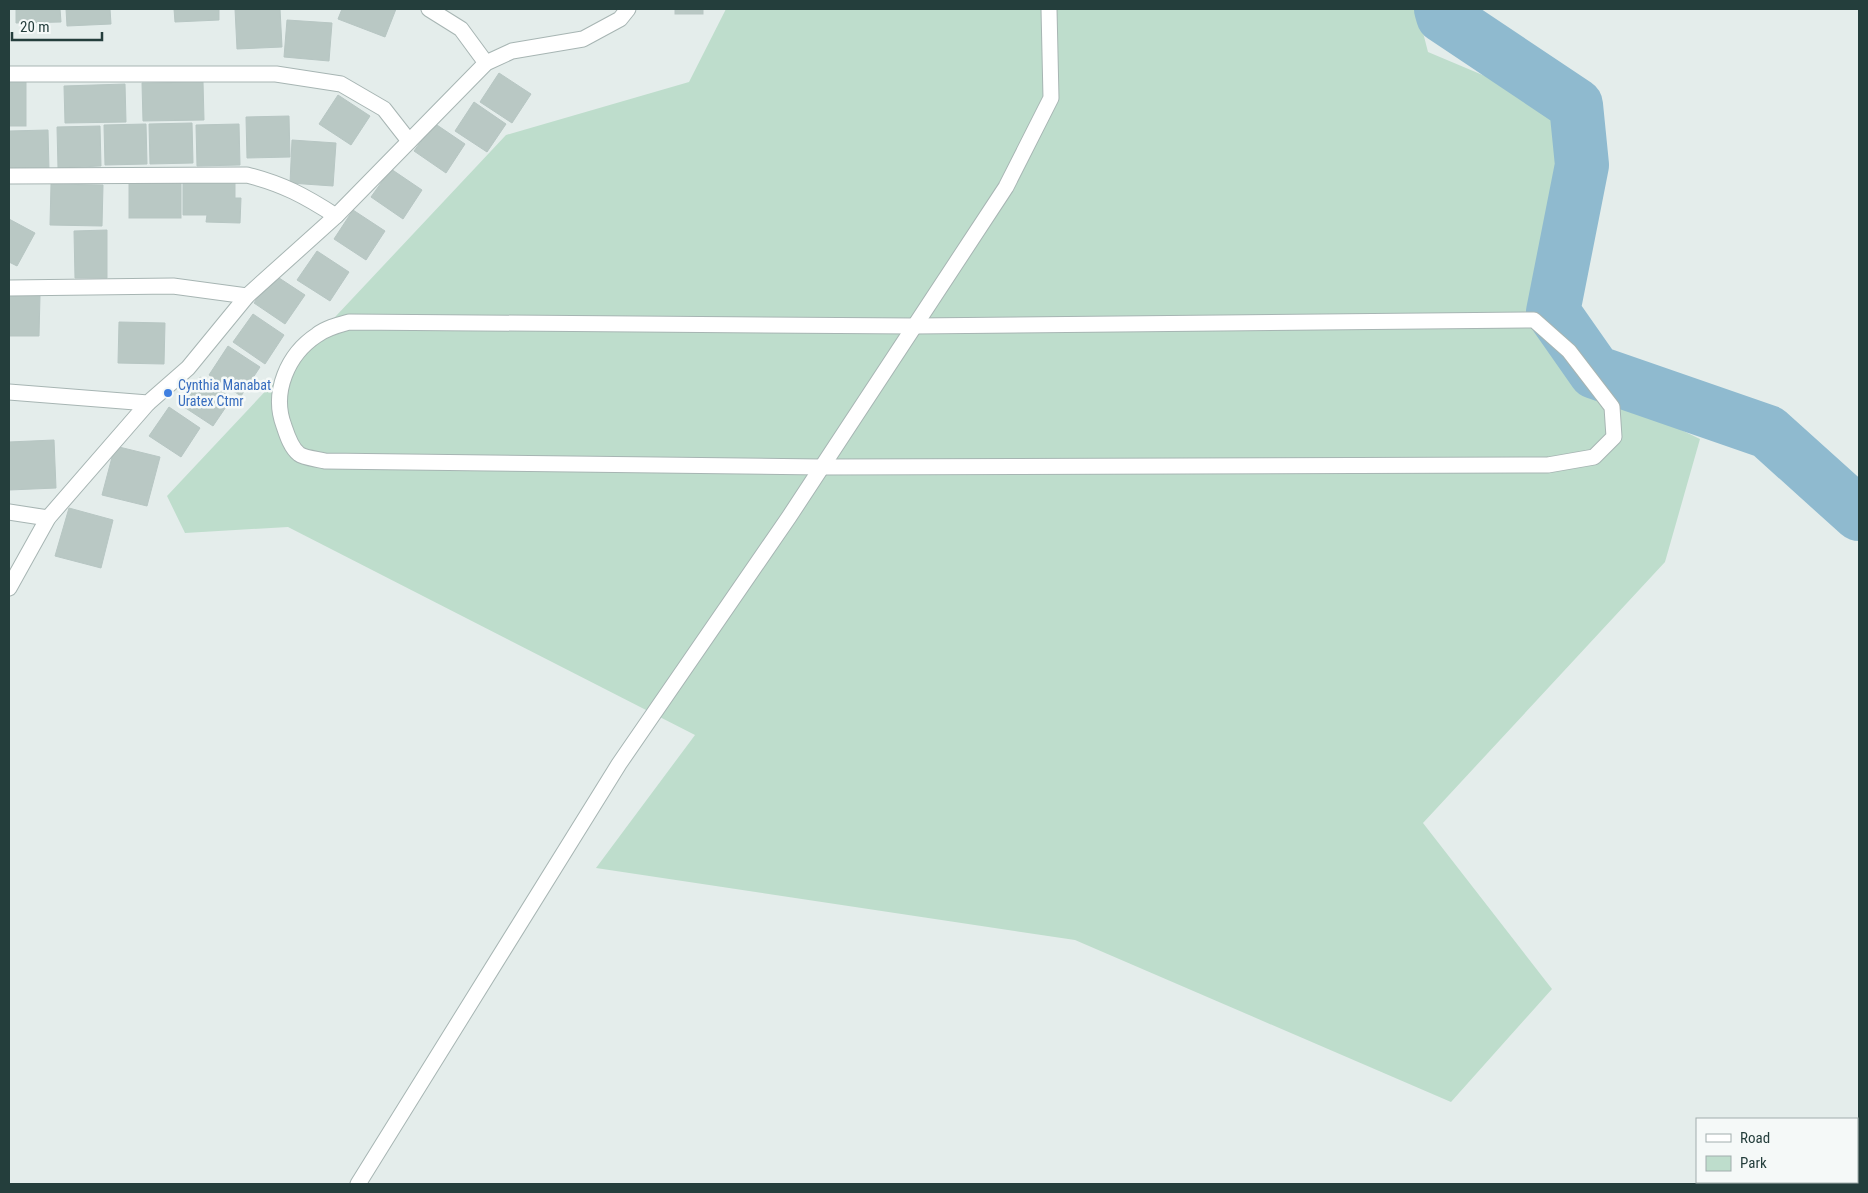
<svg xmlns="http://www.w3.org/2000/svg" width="1868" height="1193" font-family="'Roboto Condensed',sans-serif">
	<rect width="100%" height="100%" fill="#e4edeb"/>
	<path fill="#beddcc" d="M726 9H1417L1428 52 1561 108 1575 157 1545 316 1621 401 1700 439 1665 562 1423 823 1552 989 1451 1102 1075 940 596 868 695 735 288 527 185 533 167 496 506 135 689 82Z"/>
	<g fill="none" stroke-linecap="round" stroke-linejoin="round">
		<path stroke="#8fbacf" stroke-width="54" d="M1441 9 1443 16 1576 105 1582 165 1553 312 1595 372 1768 432 1859 514"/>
	</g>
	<g fill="#b9c8c4" stroke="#b7c6c3">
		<path d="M16 9H60L61 22 16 23Z"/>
		<path d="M66 9H110L111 24 67 26Z"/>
		<path d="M174 9H219V20L175 22Z"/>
		<path d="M235 9H280L282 47 237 49Z"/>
		<path d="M342 9H396L385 37 338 19Z"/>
		<rect x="675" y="9" width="28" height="5"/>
		<path d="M287 20 332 23 329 61 284 57Z"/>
		<path d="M499 73 531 94 512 123 480 102Z"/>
		<rect x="9" y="77" width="17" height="49"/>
		<path d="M203 82 204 120 143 121 142 83Z"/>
		<path d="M125 84 126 122 65 123 64 86Z"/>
		<path d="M338 95 370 116 351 145 319 124Z"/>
		<path d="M474 102 506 124 487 152 455 131Z"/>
		<path d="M289 116 290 157 247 158 246 117Z"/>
		<path d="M192 123 193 163 150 164 149 124Z"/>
		<path d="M434 123 465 144 446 173 414 151Z"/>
		<path d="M146 124 147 164 105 165 104 125Z"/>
		<path d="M239 124 240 165 197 166 196 125Z"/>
		<path d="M100 126 101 166 58 168 57 127Z"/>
		<path d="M48 130 49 170 9 171V131Z"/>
		<path d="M292 140 336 143 333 186 290 183Z"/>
		<path d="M391 169 422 190 403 219 371 197Z"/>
		<rect x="129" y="177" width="52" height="41"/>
		<path d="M183 180H235V198H241L240 223 206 222 207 215H183Z"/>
		<path d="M51 184 103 185 102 226 50 225Z"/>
		<path d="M353 210 385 231 366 260 334 239Z"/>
		<path d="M9 219 35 233 17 266 9 262Z"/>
		<path d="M107 230V278H75L74 231Z"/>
		<path d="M317 251 349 272 330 301 297 280Z"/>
		<path d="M273 274 305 295 285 324 254 303Z"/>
		<path d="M9 294 40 295 39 336H9Z"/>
		<path d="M253 314 284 335 265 364 233 342Z"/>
		<path d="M119 322 165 323 164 364 118 363Z"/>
		<path d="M228 346 260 367 241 396 209 375Z"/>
		<path d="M200 377 232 398 213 426 181 405Z"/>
		<path d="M169 407 200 428 181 457 149 436Z"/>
		<path d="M54 440 56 488 9 490V442Z"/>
		<path d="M115 446 160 457 147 506 102 495Z"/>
		<path d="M69 508 113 520 101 568 55 556Z"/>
	</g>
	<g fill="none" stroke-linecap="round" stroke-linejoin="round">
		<defs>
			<g id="minor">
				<path d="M429 9 461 29 486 63"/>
				<path d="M9 74H276L341 84 384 109 409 141"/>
				<path d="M9 176 247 175C283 184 305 196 336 216"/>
				<path d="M9 288 173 286 247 296"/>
				<path d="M1534 320 1569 351 1612 407 1614 437 1594 457 1548 465 822 467 325 461C317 459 304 458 299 454 291 448 287 435 284 426 271 392 288 354 317 335 326 328 338 325 349 322L915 326Z"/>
				<path d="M9 392 148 403 188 368 247 296 336 216 486 63 512 51 583 39 620 19 628 9"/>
				<path d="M9 512 48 518"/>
				<path d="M9 588 48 518 148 403"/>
				<path d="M358 1184 619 764 789 517 1006 187 1051 98 1049 9"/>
			</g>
		</defs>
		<use href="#minor" stroke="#a7b5b3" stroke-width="17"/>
		<use href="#minor" stroke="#fff" stroke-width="15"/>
	</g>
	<circle fill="#3f7fe0" stroke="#f5f9f8" stroke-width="2" cx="168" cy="393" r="5"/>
	<g text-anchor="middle" stroke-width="5" stroke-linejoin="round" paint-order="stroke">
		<g font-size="14" fill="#366cbe" stroke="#f5f9f8" text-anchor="start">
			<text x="178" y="390">Cynthia Manabat<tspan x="178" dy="16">Uratex Ctmr</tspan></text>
		</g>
	</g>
	<rect width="1868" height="1193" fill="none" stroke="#243e3c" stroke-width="20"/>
	<rect x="1696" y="1118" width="162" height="65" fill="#f5f9f8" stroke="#a1aead"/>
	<rect x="1706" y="1134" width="25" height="8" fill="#ffffff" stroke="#a1aead"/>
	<text x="1740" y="1143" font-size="15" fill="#243e3c">Road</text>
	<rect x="1706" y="1156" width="25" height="15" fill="#beddcc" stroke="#a1aead"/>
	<text x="1740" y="1168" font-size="15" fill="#243e3c">Park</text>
	<path d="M12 32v8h90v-8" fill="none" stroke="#243e3c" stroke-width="2.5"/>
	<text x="20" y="32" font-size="15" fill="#243e3c" stroke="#f5f9f8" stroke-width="4" paint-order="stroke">20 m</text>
</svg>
